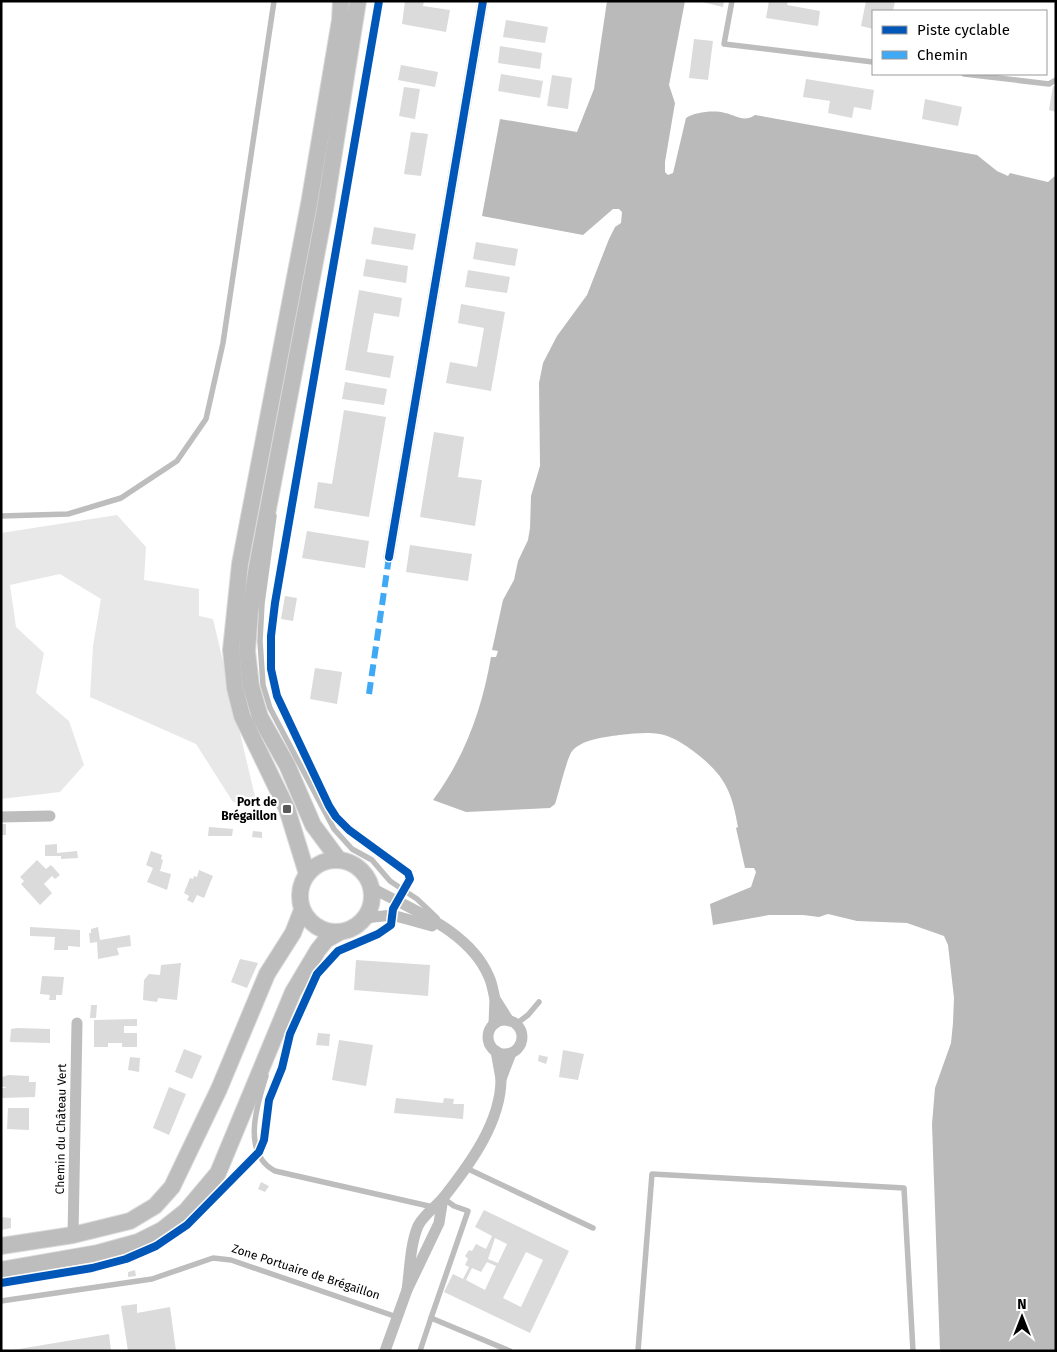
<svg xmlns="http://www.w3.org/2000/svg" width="1057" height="1352" font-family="'Fira Sans',sans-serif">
	<rect width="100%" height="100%" fill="#fff"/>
	<path fill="#e8e8e8" d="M117 515 146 547 144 580 199 589V616L213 619 257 805 233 802 196 744 90 697 93 646 101 599 60 574 10 585 16 627 44 653 36 693 69 721 84 765 60 792 1 799V533Z"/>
	<path fill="#bababa" d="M607 1H685L669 85 675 103 665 162V172L668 175 673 173 686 118C695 112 714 110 725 113 736 115 743 123 755 115L977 155 997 171 1008 176 1010 173 1048 182 1056 175V1351H940L932 1124 935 1088 951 1043 953 1023 954 998 948 945 944 936 907 923 857 921 828 914 819 917 803 915H769L713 925 710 904 751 887 756 872 754 868H745L736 828 738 827C732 792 725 776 697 754 668 731 656 731 619 735 605 737 584 739 573 750 567 756 559 793 555 804L550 808 466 812 433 800C465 757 482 709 491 657H496L498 651 492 650 503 600 514 580 518 561 528 540 530 528 531 496 540 466 539 383 543 363 557 336 587 295 609 239 615 227 621 223 622 212 619 209H613L583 235 482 216 500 119 577 132 594 89Z"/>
	<g fill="#dbdbdb" fill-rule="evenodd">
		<path d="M405 1H424L423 6 450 10 446 32 402 24Z"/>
		<path d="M698 1H724L723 7Z"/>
		<path d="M769 1H788L787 5 820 11 818 26 766 18Z"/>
		<path d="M866 1H895L893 11H873V29L861 26Z"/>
		<path d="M506 20 548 27 545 43 503 37Z"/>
		<path d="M694 39 713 41 708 80 689 78Z"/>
		<path d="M500 46 542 53 540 69 498 63Z"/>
		<path d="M401 65 438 72 435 87 398 80Z"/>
		<path d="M501 74 543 81 540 98 498 91Z"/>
		<path d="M552 75 572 78 568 109 547 106Z"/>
		<path d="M806 79 874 90 871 110 854 107 852 118 828 113 830 101 803 97Z"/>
		<path d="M1053 86 1056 87V112L1049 110Z"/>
		<path d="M404 87 420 89 415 119 399 116Z"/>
		<path d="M925 99 962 107 958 126 922 119Z"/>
		<path d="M411 132 428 134 421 176 404 174Z"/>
		<path d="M374 227 416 234 413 250 371 244Z"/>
		<path d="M476 242 518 249 515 266 473 259Z"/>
		<path d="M366 259 408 266 406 283 363 276Z"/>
		<path d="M468 270 510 277 507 293 465 287Z"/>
		<path d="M359 290 402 298 399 317 374 313 367 352 394 356 390 378 345 370Z"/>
		<path d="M461 304 505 312 491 391 446 383 450 362 477 367 484 328 458 323Z"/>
		<path d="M345 382 387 389 384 405 342 399Z"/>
		<path d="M344 410 386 417 369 517 314 508 318 482 332 484Z"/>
		<path d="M434 432 464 437 458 477 482 480 475 526 420 517Z"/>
		<path d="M307 531 369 541 365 568 302 558Z"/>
		<path d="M410 545 472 554 468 581 406 572Z"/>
		<path d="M285 596 297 598 293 621 281 619Z"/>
		<path d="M315 668 342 672 337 704 310 699Z"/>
		<rect x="1" y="824" width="5" height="11"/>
		<path d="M209 827 233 829 232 836H208Z"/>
		<path d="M253 831 262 832V838L252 837Z"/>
		<path d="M57 844V853L77 851 78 858 61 859V856H45V845Z"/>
		<path d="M151 851 162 855 161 859 163 860 160 871 171 874 167 890 147 882 153 868 146 865Z"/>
		<path d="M37 860 46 869 51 865 60 875 55 879 52 876 44 884 52 893 40 905 21 884 24 881 20 877Z"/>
		<path d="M199 870 213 876 204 898 197 895 193 903 187 900 189 896 184 893 190 878 193 879 194 876 197 877Z"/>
		<path d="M30 927 80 930V947L68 946V950H54L55 937 30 936Z"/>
		<path d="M98 927 100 940 130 935 131 946 117 948 119 955 98 959 97 942 90 943 89 933H91V929Z"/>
		<path d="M240 959 258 963 247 988 231 982Z"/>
		<path d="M356 960 430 965 428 996 354 990Z"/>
		<path d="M181 963 177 1000 158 998 157 1002 143 1000 144 980 149 974 160 975 161 965Z"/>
		<path d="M42 976 64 977 62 995H56V1000H49L50 995 40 994Z"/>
		<path d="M91 1005H97L96 1018H90Z"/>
		<path d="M137 1019V1026H124V1033H137V1047H122V1043H108V1047H94V1020Z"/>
		<path d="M17 1028 50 1029V1043L10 1042 11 1029Z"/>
		<path d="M318 1033 330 1034 329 1046 316 1045Z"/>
		<path d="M339 1040 373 1045 366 1086 332 1080Z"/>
		<path d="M184 1049 202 1056 192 1079 175 1072Z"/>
		<path d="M563 1050 584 1054 578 1080 559 1077Z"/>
		<path d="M539 1055 548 1057 546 1064 538 1061Z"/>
		<path d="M130 1057 140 1058 139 1072 128 1070Z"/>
		<path d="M8 1075 29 1076V1082H36L35 1097 1 1098V1088H7L1 1086 2 1077Z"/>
		<path d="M169 1087 186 1094 169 1135 153 1128Z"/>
		<path d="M396 1098 443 1103 444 1098 454 1099 453 1104H464L463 1119 394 1113Z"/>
		<path d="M8 1108H29V1130L7 1129Z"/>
		<path d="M261 1182 269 1186 265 1192 258 1189Z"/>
		<path d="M484 1210 569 1251 530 1333 444 1292 453 1274 463 1279 469 1267 465 1265 468 1259 465 1256 469 1250 472 1251 476 1244 486 1249 492 1236 475 1227ZM495 1238 507 1244 498 1263 488 1259ZM526 1252 543 1260 521 1307 503 1298ZM487 1262 496 1266 485 1290 466 1280 472 1268 481 1272Z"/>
		<path d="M1 1217 11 1218V1228L1 1230Z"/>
		<path d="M135 1270 136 1276 128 1277V1272Z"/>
		<path d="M137 1304V1313L170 1307 176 1351H128L121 1306Z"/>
		<path d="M109 1334 111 1351H13V1350Z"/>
	</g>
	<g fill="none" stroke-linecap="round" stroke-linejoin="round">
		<defs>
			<g id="primary">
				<circle cx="336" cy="896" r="36"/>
				<path d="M339 860 313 825 287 765 260 717 251 686 247 651 250 612 257 567 325 209 358 1"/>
				<path d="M307 874 287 809 242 716 235 688 231 650 240 564 309 204 340 20 341 1"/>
				<path d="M1 1246 73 1235 130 1221 155 1206 172 1187 219 1089 267 974 293 933 302 910"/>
				<path d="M1 1270 98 1253 138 1242 162 1230 186 1211 218 1173 293 992 318 950 326 940 340 932"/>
			</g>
		</defs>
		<use href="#primary" stroke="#dbdbdb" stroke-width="18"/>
		<g stroke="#bdbdbd" stroke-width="5.5">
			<path d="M732 1 724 44 873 62"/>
			<path d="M964 74 1049 84 1056 80"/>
			<path d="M1 516 68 514 121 498 177 461 206 419 223 343 274 1"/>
			<path d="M274 516 262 603 260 641 263 685 270 708 334 829 352 849 372 860 390 881 417 899 437 918"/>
			<path d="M516 1024 528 1015 539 1002"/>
			<path d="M266 1076C257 1105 241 1153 275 1171L433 1207"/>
			<path d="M466 1168 593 1228"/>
			<path d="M443 1198 454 1206 468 1211 431 1318 510 1351"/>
			<path d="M1 1301 152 1279 213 1258 231 1260 397 1317"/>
			<path d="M420 1351 431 1318"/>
			<path d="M638 1351 652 1174 904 1188 913 1351"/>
		</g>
		<g stroke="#bdbdbd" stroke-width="11">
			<path d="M389 557 483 1"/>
			<path d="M1 817 50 816"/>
			<path d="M372 888C412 910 470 931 489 977 492 983 493 991 495 999"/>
			<path d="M365 918 392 915 432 926"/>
			<circle cx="505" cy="1037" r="17"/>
			<path d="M494 1024 495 999 509 1021"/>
			<path d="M496 1051 501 1079 511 1053"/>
			<path d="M73 1235 77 1023"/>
			<path d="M407 1290C410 1269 410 1245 418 1226 424 1214 436 1207 444 1197 470 1164 501 1122 501 1079"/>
			<path d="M385 1351 407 1290 439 1223 443 1198"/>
		</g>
		<use href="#primary" stroke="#bdbdbd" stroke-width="16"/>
		<path stroke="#3fa9f5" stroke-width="6" stroke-dasharray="12 6" stroke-linecap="butt" d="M369 694 389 557"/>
		<defs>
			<g id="cycleway">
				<path d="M389 557 483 1"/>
				<path d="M1 1283 92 1268 126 1259 156 1246 187 1225 259 1152 264 1140 269 1100 282 1068 290 1034 317 974 338 951 378 934 391 925 393 909 410 879 408 873 349 830 336 817 329 806 277 696 271 669V636L275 603 379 1"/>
			</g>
		</defs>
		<use href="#cycleway" stroke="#fff" stroke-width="11"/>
		<use href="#cycleway" stroke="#0057b8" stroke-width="8"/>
	</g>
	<rect fill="#595959" stroke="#fff" stroke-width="2" x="282" y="804" width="10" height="10" rx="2.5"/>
	<g text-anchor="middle" stroke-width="4.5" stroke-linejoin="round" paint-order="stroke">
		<g font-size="12" font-weight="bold" fill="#000" stroke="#fff" text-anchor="end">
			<text x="277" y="806">Port de<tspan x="277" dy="14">Brégaillon</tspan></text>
		</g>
		<g font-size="12" fill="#000" stroke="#fff">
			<text transform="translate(61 1129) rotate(-89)" y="4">Chemin du Château Vert</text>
			<text transform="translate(306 1272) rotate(18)" y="4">Zone Portuaire de Brégaillon</text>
		</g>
	</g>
	<rect width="1057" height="1352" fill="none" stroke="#000000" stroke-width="5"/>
	<rect x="872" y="10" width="175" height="65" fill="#ffffff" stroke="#999999"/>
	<rect x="882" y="26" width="25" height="8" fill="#0057b8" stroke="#999999"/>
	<text x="917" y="35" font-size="15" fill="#000000">Piste cyclable</text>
	<rect x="882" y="51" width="25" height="8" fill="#3fa9f5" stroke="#999999"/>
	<text x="917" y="60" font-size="15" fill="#000000">Chemin</text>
	<g transform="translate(1022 1317)" stroke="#ffffff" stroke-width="4" paint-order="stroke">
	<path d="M0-4L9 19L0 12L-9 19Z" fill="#000000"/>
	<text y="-8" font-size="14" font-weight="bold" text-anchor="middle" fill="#000000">N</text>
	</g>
</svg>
